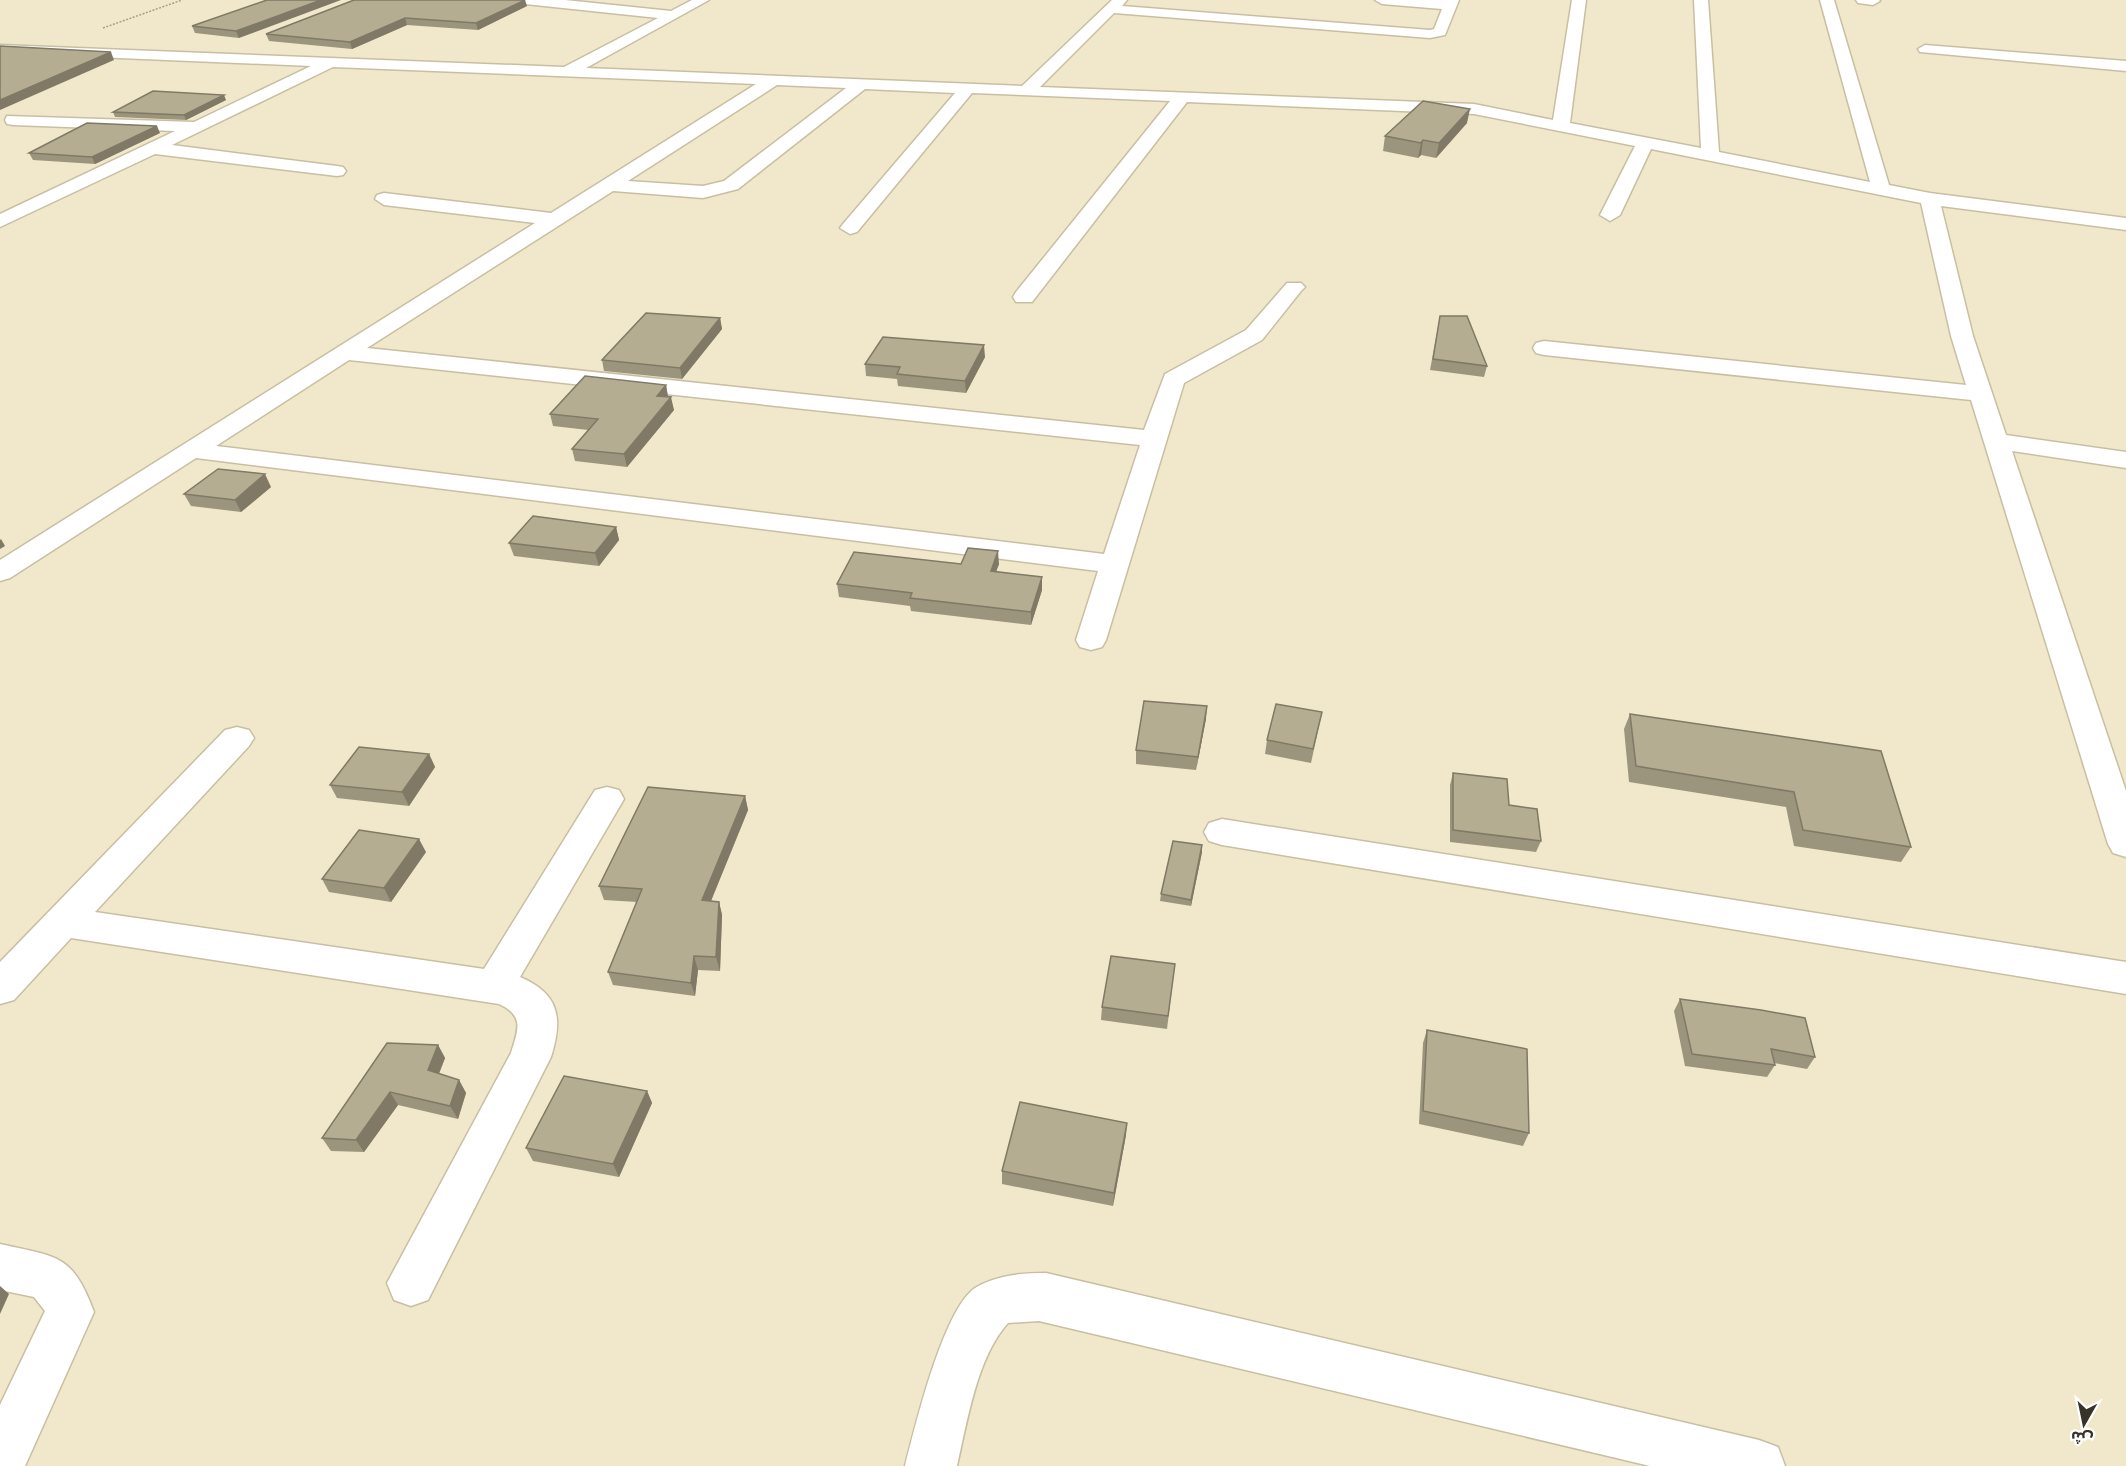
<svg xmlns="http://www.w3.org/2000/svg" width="2126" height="1466" font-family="Manrope,'Noto Sans Arabic',sans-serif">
	<rect width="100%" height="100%" fill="#f1e8cb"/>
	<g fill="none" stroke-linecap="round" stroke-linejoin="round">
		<defs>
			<g id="street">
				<path d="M518 0H565L671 11 692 0H709L586 68 1022 86 1112 0H1127L1122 6 1430 30 1434 29 1442 9 1382 4 1375 0H1459L1445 35 1430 38 1114 13 1040 87 1474 104 1553 120 1572 0H1586L1570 123 1701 148 1694 0H1708L1719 152 1870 182 1820 0H1834L1889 185 1930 193 2126 218V230L1941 206 1973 336 2006 435 2126 452V468L2012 451 2126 791V857L2113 853 2108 844 1971 400 1544 355 1536 353 1533 348 1536 343 1544 341 1966 385 1951 336 1921 203 1651 149 1620 215 1610 221 1600 215 1635 146 1474 114 1187 102 1032 302H1016L1013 297 1016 292 1170 101 972 93 857 232 850 234 840 228 843 224 955 93 865 89 738 189 703 198 613 191 367 348 1144 430 1165 374 1246 330 1287 283H1301L1305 287 1301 291 1262 340 1184 383 1106 640 1102 647 1091 650 1080 647 1076 640 1098 571 196 458 10 578 0 581V560L535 223 384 205 375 199 377 195 384 193 551 213 756 84 333 67 172 145 337 166 343 167 346 171 343 175 337 176 155 154 0 227V214L175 131 13 125 7 124 5 120 7 116 194 122 311 66 0 53V45L564 67 658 18 525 4ZM777 85 846 88 724 181 703 186 628 181ZM349 360 1140 445 1104 554 216 446Z"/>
				<path d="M1856 0H1879L1880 1 1873 5 1858 3Z"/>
				<path d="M1925 45 2126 61V71L1920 52 1918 49Z"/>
				<path d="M237 727 249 730 254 738 249 746 95 912 484 969 595 790 607 787 619 790 624 799 520 977C560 994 563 1019 551 1057L428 1300 411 1306 394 1300 387 1283 511 1053C518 1030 525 1016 499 1004L71 938 14 1000 0 1004V962L225 730Z"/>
				<path d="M1222 819 2126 962V994L1222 845 1209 841 1204 832 1209 823Z"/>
				<path d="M0 1244C57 1257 72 1253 94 1312L25 1466H0V1405L45 1311 34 1297 0 1290Z"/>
				<path d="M1046 1273 1759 1440 1778 1447 1785 1466H1650L1039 1321 1008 1323C977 1357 967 1422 957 1466H905C915 1427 943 1310 975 1288 996 1275 1022 1273 1046 1273Z"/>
			</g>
		</defs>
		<use href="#street" stroke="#c8bfa3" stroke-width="3"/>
		<path stroke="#a69f89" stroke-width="1.5" stroke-dasharray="2 1.5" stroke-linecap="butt" d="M103 28 182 0"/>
		<use href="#street" fill="#fff" fill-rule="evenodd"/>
	</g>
	<g fill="#9c957d">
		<path d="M267 0 239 38 195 33 192 26Z"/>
		<path d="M354 0 527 6 478 30 407 25 352 49 269 41 266 34Z"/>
		<path d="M226 100 186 120 115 117 113 112Z"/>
		<path d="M1467 123 1436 158 1421 155 1418 158 1383 151 1385 136Z"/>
		<path d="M160 133 95 164 33 160 29 153Z"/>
		<path d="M1440 316 1487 366 1484 377 1430 370Z"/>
		<path d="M720 318 722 329 682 379 604 371 602 360Z"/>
		<path d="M985 357 966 393 898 386 897 379 866 376 865 364Z"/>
		<path d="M666 385 668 397 674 410 627 467 575 461 572 449 588 430 553 426 550 414Z"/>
		<path d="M271 487 241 512 191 506 184 494Z"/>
		<path d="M616 527 619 540 599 566 514 556 509 543Z"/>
		<path d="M961 564H999L996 572 1042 577V590L1031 625 911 611 910 606 839 597 837 584Z"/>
		<path d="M1322 712 1311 763 1265 754 1267 740Z"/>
		<path d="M1630 714 1911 847 1901 862 1794 846 1786 807 1629 782 1624 729Z"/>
		<path d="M1206 719 1196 770 1136 764V750Z"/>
		<path d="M429 754 435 767 409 806 337 798 330 785Z"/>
		<path d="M1453 773 1509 805 1541 841 1536 852 1450 842V785Z"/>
		<path d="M745 796 748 810 711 901 719 902 722 915 720 971 698 970 695 996 613 985 608 972 637 902 604 900 599 886Z"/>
		<path d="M426 852 391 902 329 892 322 879Z"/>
		<path d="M1202 852 1191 906 1160 901 1161 894Z"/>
		<path d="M1175 964 1167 1029 1101 1020 1102 1007Z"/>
		<path d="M1680 999 1815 1057 1807 1069 1774 1063 1775 1065 1767 1077 1685 1066 1674 1011Z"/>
		<path d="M1427 1030 1529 1133 1523 1146 1419 1124 1423 1043Z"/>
		<path d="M438 1045 445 1058 439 1074 459 1080 466 1093 458 1119 398 1105 364 1152 331 1151 322 1138Z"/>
		<path d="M647 1091 652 1103 619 1177 533 1161 526 1148Z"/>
		<path d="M1126 1135 1113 1206 1002 1184V1171Z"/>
	</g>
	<g fill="#7f7966">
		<path d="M321 0H341L239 38 236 31Z"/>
		<path d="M525 0 527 6 478 30 476 23Z"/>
		<path d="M405 18 407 25 352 49 350 42Z"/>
		<path d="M111 52 114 60 0 110V100Z"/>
		<path d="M224 95 226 100 186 120 184 115Z"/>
		<path d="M1470 109 1467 123 1436 158 1439 143Z"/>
		<path d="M157 126 160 133 95 164 92 157Z"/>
		<path d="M1423 140 1421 155 1418 158 1421 143Z"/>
		<path d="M720 318 722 329 682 379 680 368Z"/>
		<path d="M984 345 985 357 966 393 965 381Z"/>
		<path d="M666 385 668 397 659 408 657 396Z"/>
		<path d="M671 397 674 410 627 467 624 454Z"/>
		<path d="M265 474 271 487 241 512 235 500Z"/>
		<path d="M616 527 619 540 599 566 595 553Z"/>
		<path d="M1 539 5 546 0 549V540Z"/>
		<path d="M998 551 999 564 991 584V571Z"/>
		<path d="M1042 577V590L1031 625V612Z"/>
		<path d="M1207 706 1206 719 1196 770 1198 757Z"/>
		<path d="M429 754 435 767 409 806 402 792Z"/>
		<path d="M745 796 748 810 706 913 702 900Z"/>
		<path d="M419 839 426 852 391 902 384 888Z"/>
		<path d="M1202 845V852L1191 906V900Z"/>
		<path d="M719 902 722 915 720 971 716 957Z"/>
		<path d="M694 956 698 970 695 996 691 983Z"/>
		<path d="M438 1045 445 1058 435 1083 428 1070Z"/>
		<path d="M459 1080 466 1093 458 1119 450 1106Z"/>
		<path d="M647 1091 652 1103 619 1177 613 1164Z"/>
		<path d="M390 1092 398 1105 364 1152 356 1140Z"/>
		<path d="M1127 1123 1126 1135 1113 1206 1114 1193Z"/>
		<path d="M0 1286 9 1294 0 1314Z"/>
	</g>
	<g fill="#b5ad91" stroke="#7f7966" stroke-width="1.5">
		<path d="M267 0H321L236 31 192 26Z"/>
		<path d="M354 0H525L476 23 405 18 350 42 266 34Z"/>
		<path d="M0 46 111 52 0 100Z"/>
		<path d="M153 91 224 95 184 115 113 112Z"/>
		<path d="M1423 101 1470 109 1439 143 1423 140 1421 143 1385 136Z"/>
		<path d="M87 123 157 126 92 157 29 153Z"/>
		<path d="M646 313 720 318 680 368 602 360Z"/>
		<path d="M1440 316H1467L1487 366 1433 359Z"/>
		<path d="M883 337 984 345 965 381 897 374 900 367 865 364Z"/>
		<path d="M585 376 666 385 657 396 671 397 624 454 572 449 598 419 550 414Z"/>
		<path d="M218 469 265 474 235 500 184 494Z"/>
		<path d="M533 516 616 527 595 553 509 543Z"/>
		<path d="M968 548 998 551 991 571 1042 577 1031 612 910 598 912 593 837 584 854 552 961 564Z"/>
		<path d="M1144 701 1207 706 1198 757 1136 750Z"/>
		<path d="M1276 704 1322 712 1313 749 1267 740Z"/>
		<path d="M1630 714 1881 751 1911 847 1803 830 1794 792 1636 766Z"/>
		<path d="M359 747 429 754 402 792 330 785Z"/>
		<path d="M1453 773 1507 779 1509 805 1537 809 1541 841 1453 830Z"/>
		<path d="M648 787 745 796 702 900 719 902 716 957 694 956 691 983 608 972 642 889 599 886Z"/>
		<path d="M359 830 419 839 384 888 322 879Z"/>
		<path d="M1173 841 1202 845 1191 900 1161 894Z"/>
		<path d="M1111 956 1175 964 1168 1016 1102 1007Z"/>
		<path d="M1680 999 1761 1010 1805 1018 1815 1057 1771 1049 1775 1065 1692 1054Z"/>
		<path d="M1427 1030 1527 1049 1529 1133 1423 1111Z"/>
		<path d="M387 1043 438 1045 428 1070 459 1080 450 1106 390 1092 356 1140 322 1138Z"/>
		<path d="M564 1076 647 1091 613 1164 526 1148Z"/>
		<path d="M1020 1102 1127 1123 1114 1193 1002 1171Z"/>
	</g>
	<g transform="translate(2084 1424) rotate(189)" stroke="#ffffff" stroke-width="4.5" paint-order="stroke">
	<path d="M0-4.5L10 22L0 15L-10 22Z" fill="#373328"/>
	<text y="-9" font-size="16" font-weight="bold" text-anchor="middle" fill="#373328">ش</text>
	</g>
</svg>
